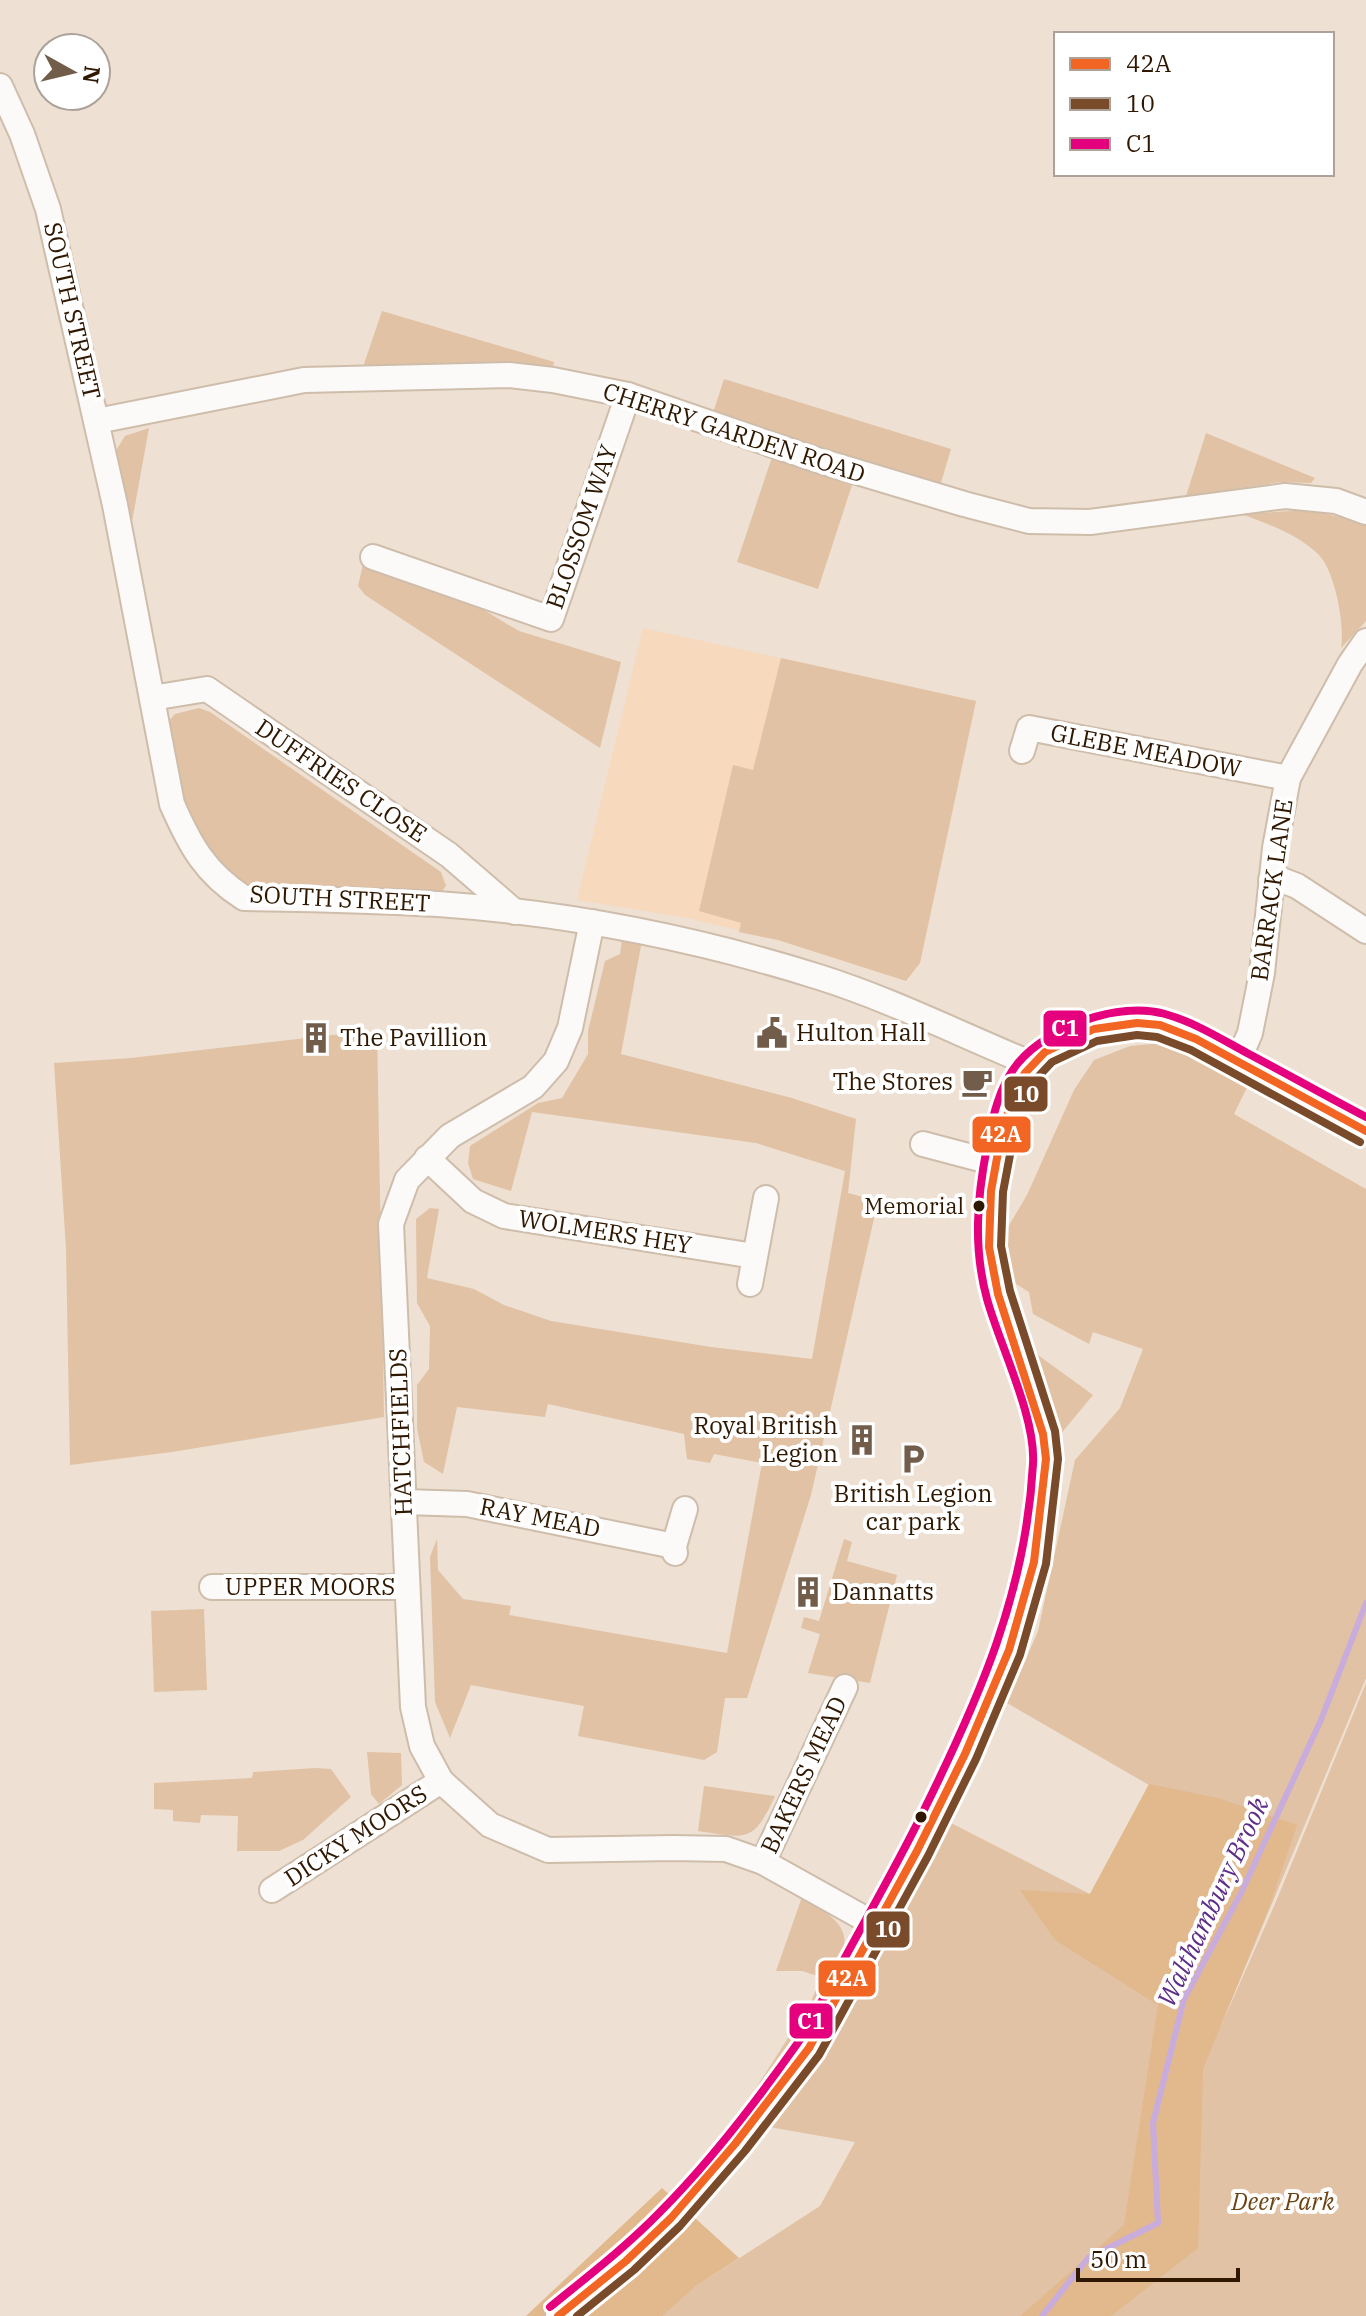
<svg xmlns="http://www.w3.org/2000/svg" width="1366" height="2316" font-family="'IBM Plex Serif',serif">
	<rect width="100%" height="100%" fill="#eee0d2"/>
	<path fill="#f7d9bd" d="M643 628 976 701 920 963 906 981 778 940 692 919 577 900Z"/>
	<g fill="#e1c2a5">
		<path d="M382 311 554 362 552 371 363 367Z"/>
		<path d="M724 379 951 449 940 486 712 416Z"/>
		<path d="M149 428 128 544 112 457 125 436Z"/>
		<path d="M1206 433 1315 478 1311 483 1280 482 1186 496Z"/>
		<path d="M773 454 855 476 818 589 737 562Z"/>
		<path d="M1308 510 1358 521 1366 526V621L1341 648C1345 625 1335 570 1318 554 1297 534 1268 524 1241 514Z"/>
		<path d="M364 560 477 606 519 631 621 662 600 748 365 595 358 586Z"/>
		<path d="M781 658 976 701 920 963 906 981 778 940 739 932 741 923 699 911 733 765 753 770Z"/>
		<path d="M199 708 210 712 441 872 446 886 433 901 258 893 228 875 196 844 164 743 166 724 175 714Z"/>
		<path d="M623 932 643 935 621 1054 792 1098 856 1119 848 1193 878 1201 811 1495 747 1698H725L717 1752 704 1760 578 1736 584 1706 471 1685 450 1738 435 1702 430 1557 437 1539 438 1570 463 1599 511 1606 509 1615 727 1653 762 1463 714 1454 710 1463 687 1459 684 1434 548 1404 545 1417 457 1407 443 1474 424 1462 417 1428V1385L429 1369 430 1326 417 1303 416 1219 430 1208 439 1209 427 1278 474 1289 504 1305 551 1321 711 1347 812 1359 845 1171 756 1143 532 1112 511 1191 473 1179 468 1163 470 1146 538 1103 562 1098 588 1054V1031L605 961 620 954Z"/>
		<path d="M377 1030 384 1417 172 1452 70 1465 66 1249 54 1063 131 1058Z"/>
		<path d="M1162 1043 1255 1071 1234 1114 1366 1189V1678L1220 2028 1275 1904 1366 1683V2316H663L696 2286 820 2206 855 2142 735 2121 811 2002 821 1977 802 1971H776L802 1897C865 1933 846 1944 821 2000L854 1995 951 1823 1090 1894 1149 1785 1007 1703 1038 1631 1075 1460 1120 1408 1143 1349 1093 1332 1089 1344 1033 1314 1029 1292 1008 1279 1005 1232 1027 1195 1074 1090 1094 1060 1130 1046Z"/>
		<path d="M1031 1350 1093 1395 1054 1442 1043 1386Z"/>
		<path d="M844 1539 852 1542 847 1561 897 1575 870 1683 808 1673 820 1634 801 1628 804 1617 819 1621Z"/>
		<path d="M204 1609 207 1690 154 1692 151 1611Z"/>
		<path d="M367 1752 401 1753 402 1785 379 1804 371 1794Z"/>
		<path d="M315 1768 331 1769 351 1797 303 1840 279 1851H237L238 1816 201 1815 200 1823 173 1821V1810L154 1809V1783L252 1778 253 1772Z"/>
		<path d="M704 1786 775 1796C753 1844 747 1838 698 1831Z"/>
	</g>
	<g fill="#e2b88d">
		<path d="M1149 1784 1218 1798 1297 1825 1270 1905 1203 2069 1198 2248 1111 2316H1020L1124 2225 1158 2005 1055 1940 1020 1890 1090 1894Z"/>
		<path d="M662 2188 739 2258 696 2286 663 2316H526Z"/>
	</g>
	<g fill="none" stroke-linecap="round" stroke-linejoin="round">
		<path stroke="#c8acdc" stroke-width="6" d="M1042 2316 1088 2258 1158 2223 1153 2123 1184 1999 1241 1893 1321 1720 1366 1603"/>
		<defs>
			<g id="minor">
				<path d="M0 86 22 134 48 209 115 505 172 804C190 845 205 873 244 898 309 899 374 900 438 904 567 913 695 938 819 977 892 1000 961 1035 1032 1064"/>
				<path d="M97 421 304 380 509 375 553 380 628 395 814 459 964 504 1029 521 1090 522 1285 496 1336 501 1366 512"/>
				<path d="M373 557 551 619 628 395"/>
				<path d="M152 698 207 689 449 855 515 912"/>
				<path d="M1022 751 1029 728 1288 778"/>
				<path d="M1271 880 1284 881 1297 886 1366 931"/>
				<path d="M592 922 570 1028 556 1061 533 1087 450 1136 407 1180 391 1224 413 1707 422 1746 441 1781 490 1825 548 1850 673 1848 726 1849 763 1862 876 1925"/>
				<path d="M1238 1061 1250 1033 1262 973 1275 848 1288 778 1350 664 1366 641"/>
				<path d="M923 1144 995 1163"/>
				<path d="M427 1158 473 1201 504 1216 754 1256"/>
				<path d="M750 1284 766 1198"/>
				<path d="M404 1502 467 1504 674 1546"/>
				<path d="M675 1553 674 1546 685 1509"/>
				<path d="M212 1587H407"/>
				<path d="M763 1862 845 1687"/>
				<path d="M272 1890 441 1781"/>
				<path d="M558 2316 626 2261 671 2218 735 2144 809 2048 917 1851 965 1754 1009 1650 1034 1562 1046 1459 1043 1434 1029 1385 998 1294 989 1247 991 1191 1001 1136 1015 1089 1025 1073 1045 1052 1094 1029 1137 1023 1160 1025 1196 1039 1366 1131"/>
			</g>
		</defs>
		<use href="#minor" stroke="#cfbdab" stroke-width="28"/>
		<use href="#minor" stroke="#fcfaf8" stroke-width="24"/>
		<defs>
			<path id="bus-1" d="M558 2316 626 2261 671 2218 735 2144 809 2048 917 1851 965 1754 1009 1650 1034 1562 1046 1459 1043 1434 998 1294 989 1247 991 1191 1001 1136 1015 1089 1025 1073 1045 1052 1094 1029 1137 1023 1160 1025 1196 1039 1366 1131"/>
			<path id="bus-2" d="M577 2316 634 2270 680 2226 745 2151 819 2055 928 1856 976 1759 1020 1655 1046 1564 1058 1459 1055 1431 1010 1291 1001 1246 1003 1192 1013 1139 1026 1094 1035 1080 1052 1062 1097 1041 1137 1035 1157 1037 1191 1050 1360 1142"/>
			<path id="bus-3" d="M550 2307C588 2276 626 2247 660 2212 710 2162 756 2102 797 2044 814 2020 826 1991 841 1965 868 1915 897 1865 922 1814 979 1699 1026 1593 1033 1464 1036 1417 1000 1346 987 1299 973 1248 977 1198 987 1147 992 1119 999 1086 1018 1063 1048 1027 1118 1001 1165 1014 1194 1022 1221 1039 1247 1053 1287 1074 1326 1096 1366 1117"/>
		</defs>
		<use href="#bus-1" stroke="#fff" stroke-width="14"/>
		<use href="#bus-2" stroke="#fff" stroke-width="14"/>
		<use href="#bus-3" stroke="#fff" stroke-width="14"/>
		<use href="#bus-1" stroke="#f26522" stroke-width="8"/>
		<use href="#bus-2" stroke="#7a4b2a" stroke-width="8"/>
		<use href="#bus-3" stroke="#e5007d" stroke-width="8"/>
	</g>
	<defs>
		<symbol id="civic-bare" viewBox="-9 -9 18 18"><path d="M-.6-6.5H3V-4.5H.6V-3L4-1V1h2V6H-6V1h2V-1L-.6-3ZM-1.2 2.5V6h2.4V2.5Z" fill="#725d4a" stroke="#fff" stroke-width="2.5" paint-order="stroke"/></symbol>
		<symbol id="building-bare" viewBox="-9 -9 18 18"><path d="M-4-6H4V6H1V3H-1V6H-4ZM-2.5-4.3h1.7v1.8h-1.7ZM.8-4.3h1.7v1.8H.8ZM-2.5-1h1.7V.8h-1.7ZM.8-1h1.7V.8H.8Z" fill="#725d4a" stroke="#fff" stroke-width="2.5" paint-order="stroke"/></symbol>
		<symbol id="cafe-bare" viewBox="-9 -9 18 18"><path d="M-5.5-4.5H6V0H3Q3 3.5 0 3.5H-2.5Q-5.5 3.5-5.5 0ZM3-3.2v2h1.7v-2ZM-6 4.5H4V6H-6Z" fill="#725d4a" stroke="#fff" stroke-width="2.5" paint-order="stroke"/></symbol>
		<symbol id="parking-bare" viewBox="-9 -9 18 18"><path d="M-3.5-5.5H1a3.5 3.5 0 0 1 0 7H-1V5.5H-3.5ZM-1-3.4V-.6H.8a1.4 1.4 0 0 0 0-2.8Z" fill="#725d4a" stroke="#fff" stroke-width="2.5" paint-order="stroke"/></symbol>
	</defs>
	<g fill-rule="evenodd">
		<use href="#civic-bare" x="750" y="1011" width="44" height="44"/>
		<use href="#building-bare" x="294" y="1016" width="44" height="44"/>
		<use href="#cafe-bare" x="955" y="1060" width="44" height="44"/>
		<use href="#building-bare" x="840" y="1418" width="44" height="44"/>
		<use href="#parking-bare" x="891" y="1437" width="44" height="44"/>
		<use href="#building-bare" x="786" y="1570" width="44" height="44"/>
	</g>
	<g fill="#2f1700" stroke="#fff" stroke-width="3">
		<circle cx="979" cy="1206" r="7"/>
		<circle cx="921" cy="1817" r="7"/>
	</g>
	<g text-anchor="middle" stroke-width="8" stroke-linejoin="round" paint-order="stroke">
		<g font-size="22" fill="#2f1700" stroke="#fff" text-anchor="end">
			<text x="964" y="1214">Memorial</text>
		</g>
		<g font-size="24" fill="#2f1700" stroke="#fff">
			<text transform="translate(72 311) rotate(77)" y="8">SOUTH STREET</text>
			<text transform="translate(734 433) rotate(18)" y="8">CHERRY GARDEN ROAD</text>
			<text transform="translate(582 527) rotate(-71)" y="8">BLOSSOM WAY</text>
			<text transform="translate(1146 751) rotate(11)" y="8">GLEBE MEADOW</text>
			<text transform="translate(341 781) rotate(34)" y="8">DUFFRIES CLOSE</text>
			<text transform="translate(1272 890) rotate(-82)" y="8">BARRACK LANE</text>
			<text transform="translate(340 899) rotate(3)" y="8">SOUTH STREET</text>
			<text transform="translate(605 1232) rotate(9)" y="8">WOLMERS HEY</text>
			<text transform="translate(401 1432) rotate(-92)" y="8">HATCHFIELDS</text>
			<text transform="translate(540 1518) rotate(11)" y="8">RAY MEAD</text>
			<text x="310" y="1595">UPPER MOORS</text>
			<text transform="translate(804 1775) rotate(-65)" y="8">BAKERS MEAD</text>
			<text transform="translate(356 1836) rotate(-33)" y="8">DICKY MOORS</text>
		</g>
		<g font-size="24" fill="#2f1700" stroke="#fff" text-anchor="start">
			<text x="796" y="1041">Hulton Hall</text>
			<text x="340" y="1046">The Pavillion</text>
			<text x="953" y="1090" text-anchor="end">The Stores</text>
			<text x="838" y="1434" text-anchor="end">Royal British<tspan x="838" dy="28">Legion</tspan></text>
			<text x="913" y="1502" text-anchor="middle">British Legion<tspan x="913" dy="28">car park</tspan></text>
			<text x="832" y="1600">Dannatts</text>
		</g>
		<g font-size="24" font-style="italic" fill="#6f4310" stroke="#fff">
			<text x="1283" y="2210">Deer Park</text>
		</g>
		<g font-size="26" font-style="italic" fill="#5d2e87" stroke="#fff">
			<text transform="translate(1213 1902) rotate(-65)" y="9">Walthambury Brook</text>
		</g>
	</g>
	<g stroke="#fff" stroke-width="3">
		<rect x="1042" y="1009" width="46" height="39" rx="8" fill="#e5007d"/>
		<rect x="1003" y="1075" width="46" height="38" rx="8" fill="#7a4b2a"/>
		<rect x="971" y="1115" width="61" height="39" rx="8" fill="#f26522"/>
		<rect x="865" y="1910" width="46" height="39" rx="8" fill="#7a4b2a"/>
		<rect x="817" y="1959" width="60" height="39" rx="8" fill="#f26522"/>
		<rect x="788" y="2002" width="46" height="38" rx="8" fill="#e5007d"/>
	</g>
	<g font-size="22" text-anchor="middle" font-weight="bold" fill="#fff">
		<text x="1065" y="1036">C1</text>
		<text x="1026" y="1102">10</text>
		<text x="1001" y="1142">42A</text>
		<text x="888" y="1937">10</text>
		<text x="847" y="1986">42A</text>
		<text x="811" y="2029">C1</text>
	</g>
	<rect x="1054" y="32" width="280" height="144" fill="#ffffff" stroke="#aca299" stroke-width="2"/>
	<rect x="1070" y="58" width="40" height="12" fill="#f26522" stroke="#aca299" stroke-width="2"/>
	<text x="1126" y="72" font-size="24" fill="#2f1700">42A</text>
	<rect x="1070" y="98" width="40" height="12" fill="#7a4b2a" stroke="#aca299" stroke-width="2"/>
	<text x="1126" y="112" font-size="24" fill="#2f1700">10</text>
	<rect x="1070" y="138" width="40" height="12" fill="#e5007d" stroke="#aca299" stroke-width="2"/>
	<text x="1126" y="152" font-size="24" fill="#2f1700">C1</text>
	<g transform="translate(72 72) rotate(98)"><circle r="38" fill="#ffffff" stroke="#aca299" stroke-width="2"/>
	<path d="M0-6L14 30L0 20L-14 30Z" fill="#725d4a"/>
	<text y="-12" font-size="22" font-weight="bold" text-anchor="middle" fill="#2f1700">N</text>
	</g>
	<path d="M1078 2268v12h160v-12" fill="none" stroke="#2f1700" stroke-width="4"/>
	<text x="1090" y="2268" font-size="24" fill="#2f1700" stroke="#ffffff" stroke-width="6" paint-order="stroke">50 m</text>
</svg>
